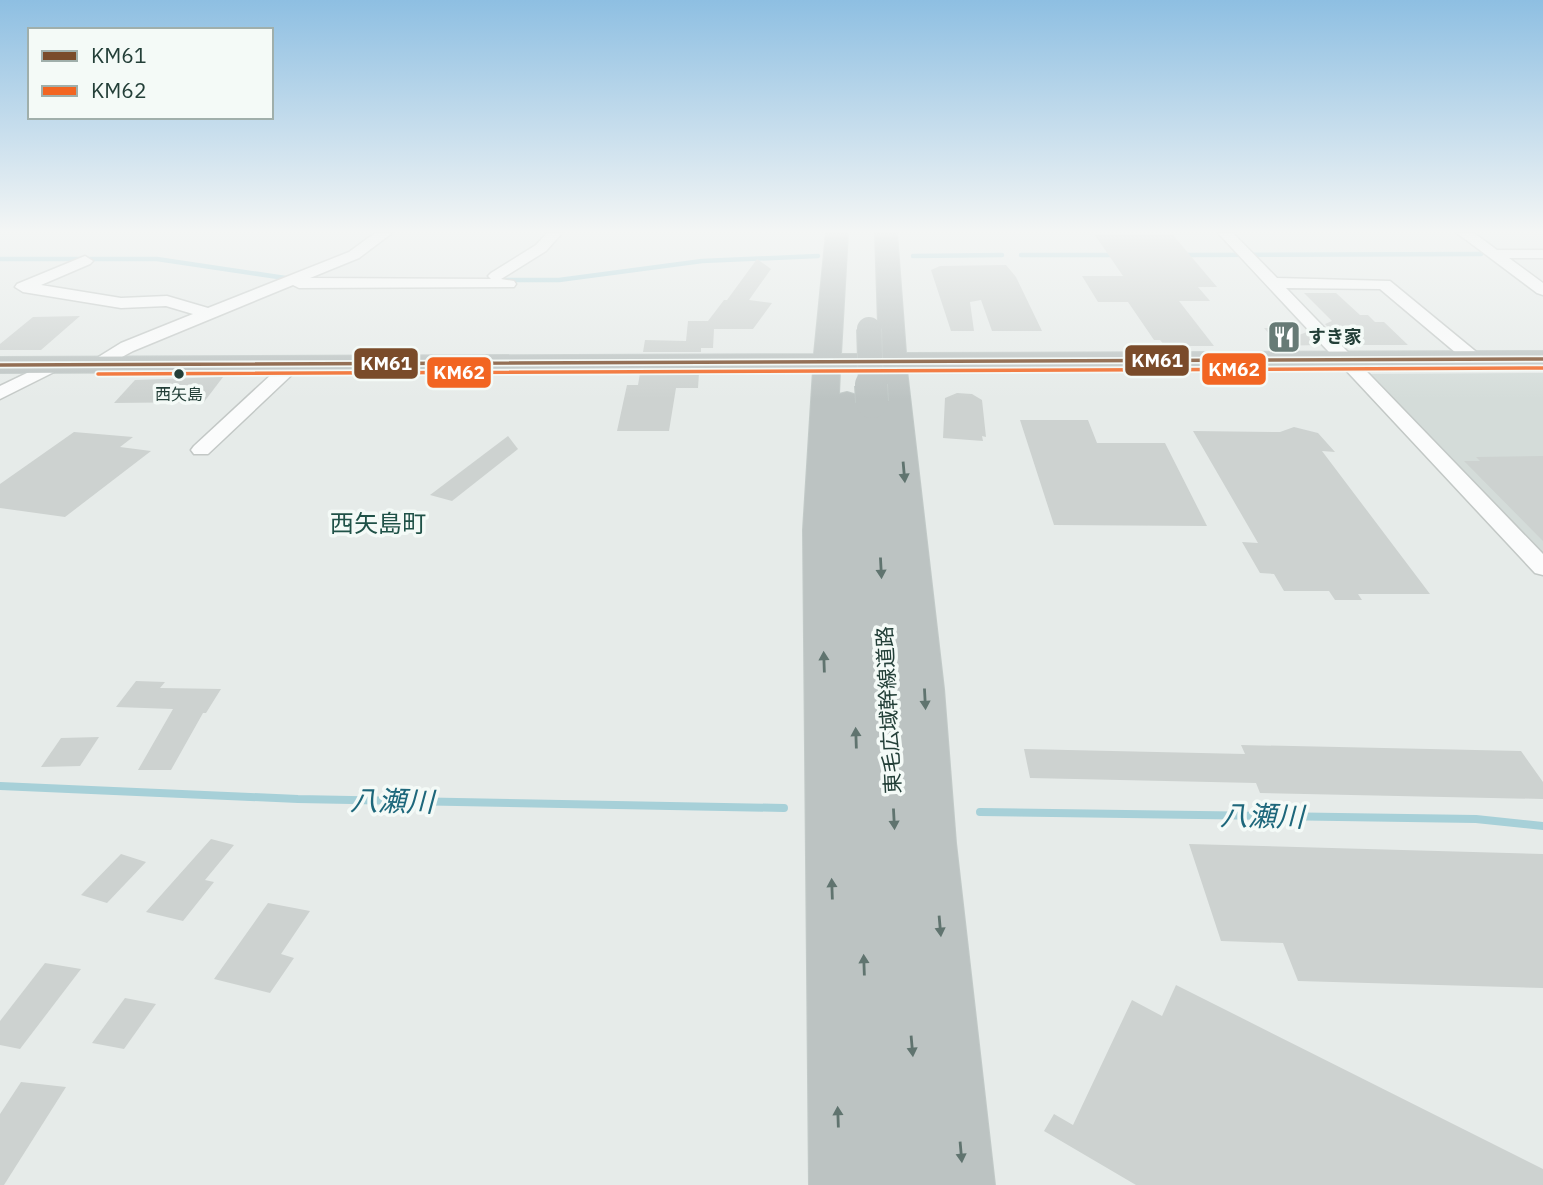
<svg xmlns="http://www.w3.org/2000/svg" width="1543" height="1185" font-family="'IBM Plex Sans','Noto Sans JP',sans-serif">
	<rect width="100%" height="100%" fill="#e6ebe9"/>
	<path fill="#d4dcd9" d="M1543 373V555L1369 374Z"/>
	<g fill="none" stroke-linecap="round" stroke-linejoin="round">
		<g stroke="#a7d0d8" stroke-width="4.5">
			<path d="M1021 255H1115"/>
			<path d="M1183 255 1481 254"/>
			<path d="M913 256 1002 255"/>
			<path d="M0 259H157L292 279"/>
			<path d="M500 280H559L702 261 818 256"/>
		</g>
		<g stroke="#a7d0d8" stroke-width="8">
			<path d="M0 786 298 799 784 808"/>
			<path d="M980 812 1476 819 1543 826"/>
		</g>
	</g>
	<g fill="#cdd2d0">
		<path d="M1172 234 1217 287H1198L1210 301H1179L1214 346H1165L1160 340H1154L1128 302H1098L1082 276H1123L1095 235Z"/>
		<path d="M757 259 771 269 749 300 772 303 753 329H714L713 348H701V352H643L645 340 686 341 688 321H708L724 300H727Z"/>
		<path d="M1006 265 1016 277 1042 331H992L981 300 970 302 974 331H951L931 270 940 266Z"/>
		<path d="M1304 293H1336L1360 315H1368L1375 322H1384L1408 345H1345L1325 324 1332 321Z"/>
		<path d="M80 316 41 350H0V344L33 317Z"/>
		<path d="M1264 328H1289L1296 336 1307 332 1319 345 1275 346 1278 344Z"/>
		<path d="M640 373H699L698 388H676L669 431H617L627 385H638Z"/>
		<path d="M223 377 204 402 114 403 135 380Z"/>
		<path d="M957 393 972 394 982 400 986 437 982 436 983 441 943 438 945 398Z"/>
		<path d="M1020 420H1088L1097 443H1165L1207 526 1054 525Z"/>
		<path d="M1294 427 1318 433 1335 452 1322 451 1430 594H1358L1362 600H1335L1329 591H1284L1274 574 1260 573 1242 542 1258 543 1193 431 1280 432Z"/>
		<path d="M74 432 133 437 120 447 151 451 65 517 0 508V484Z"/>
		<path d="M508 436 518 449 452 501 430 495Z"/>
		<path d="M1543 456V541L1464 461H1480L1476 457Z"/>
		<path d="M136 681 165 682 160 688 221 689 206 713H203L171 770H138L173 709 116 707Z"/>
		<path d="M99 737 80 766 41 767 61 738Z"/>
		<path d="M1241 745 1521 751 1543 782V799L1260 793 1256 783 1030 778 1024 749 1245 754Z"/>
		<path d="M211 839 234 845 205 880 214 882 183 921 146 912Z"/>
		<path d="M1189 844 1543 854V988L1298 981 1283 943 1221 941Z"/>
		<path d="M121 854 146 862 107 903 81 895Z"/>
		<path d="M268 903 310 911 281 954 294 958 270 993 214 979Z"/>
		<path d="M45 963 81 969 20 1049 0 1045V1021Z"/>
		<path d="M1176 985 1543 1169V1185H1136L1044 1131 1054 1114 1073 1125 1132 1000 1162 1016Z"/>
		<path d="M125 998 156 1004 124 1049 92 1043Z"/>
		<path d="M21 1082 66 1087 4 1185H0V1114Z"/>
	</g>
	<g fill="none" stroke-linecap="round" stroke-linejoin="round">
		<defs>
			<g id="minor">
				<path d="M375 233H392L359 258 310 278 491 279 488 276 491 273 536 245 547 233H562L546 251 501 279 514 281 516 284 514 287 299 288 293 285 133 351 98 370 92 369 89 365 92 361 121 343 193 314 166 306 121 308 23 292 15 287 17 284 85 256 93 261 90 264 41 285 121 298 167 296 208 308 349 252Z"/>
				<path d="M1218 233H1233L1277 278 1390 281 1480 355 1483 359 1480 363H1468L1380 289 1286 288 1543 554V575L1535 573Z"/>
				<path d="M1457 233H1474L1497 250H1543V258H1509L1543 283V295L1537 293Z"/>
				<path d="M56 359 65 364 62 368 0 399V386Z"/>
				<path d="M293 359 302 364 299 368 208 454H194L191 450 194 446 287 360Z"/>
			</g>
			<path id="highway" d="M826 233H848L841 354H879L875 233H897L906 353 1543 351V367L907 370 944 689 956 843 995 1185H809L803 530 813 370 0 373V357L814 354ZM840 370H880L882 396 872 393 860 399 857 395 847 392 839 394Z"/>
		</defs>
		<use href="#minor" stroke="#c3c8c6" stroke-width="3"/>
		<use href="#highway" stroke="#c2cac8" stroke-width="2"/>
		<use href="#minor" fill="#fbfcfc" fill-rule="evenodd"/>
		<use href="#highway" fill="#bcc3c2" fill-rule="evenodd"/>
		<defs>
			<path id="highway-bridge-far1" d="M869 329 871 387"/>
			<path id="highway-bridge" d="M871 385 872 402"/>
		</defs>
		<use href="#highway-bridge-far1" stroke="#c2cac8" stroke-width="26" stroke-linecap="butt"/>
		<use href="#highway-bridge" stroke="#c2cac8" stroke-width="34" stroke-linecap="butt"/>
		<use href="#highway-bridge-far1" stroke="#bcc3c2" stroke-width="24"/>
		<use href="#highway-bridge" stroke="#bcc3c2" stroke-width="32"/>
		<defs>
			<path id="bus-1" d="M0 365 1543 359"/>
			<path id="bus-2" d="M98 374 1543 368"/>
		</defs>
		<use href="#bus-1" stroke="#f4faf7" stroke-width="7"/>
		<use href="#bus-2" stroke="#f4faf7" stroke-width="7"/>
		<use href="#bus-1" stroke="#7a4b2a" stroke-width="3.5"/>
		<use href="#bus-2" stroke="#f26522" stroke-width="3.5"/>
	</g>
	<defs><path id="oneway-solid" d="M-6-.8H1V-3.2L6.5 0L1 3.2V.8H-6Z" transform="scale(1.75)"/></defs>
	<g fill="#60746f">
		<use href="#oneway-solid" transform="translate(904 472) rotate(85)"/>
		<use href="#oneway-solid" transform="translate(881 568) rotate(87)"/>
		<use href="#oneway-solid" transform="translate(824 662) rotate(-92)"/>
		<use href="#oneway-solid" transform="translate(925 699) rotate(87)"/>
		<use href="#oneway-solid" transform="translate(856 738) rotate(-92)"/>
		<use href="#oneway-solid" transform="translate(894 819) rotate(87)"/>
		<use href="#oneway-solid" transform="translate(832 889) rotate(-92)"/>
		<use href="#oneway-solid" transform="translate(940 926) rotate(85)"/>
		<use href="#oneway-solid" transform="translate(864 965) rotate(-92)"/>
		<use href="#oneway-solid" transform="translate(912 1046) rotate(85)"/>
		<use href="#oneway-solid" transform="translate(838 1117) rotate(-92)"/>
		<use href="#oneway-solid" transform="translate(961 1152) rotate(85)"/>
	</g>
	<linearGradient id="sky" x2="0" y2="1"><stop stop-color="#8ebfe2"/><stop offset="0.58" stop-color="#f4f6f5"/><stop offset="1" stop-color="#f4f6f5" stop-opacity="0"/></linearGradient>
	<rect width="1543" height="399" fill="url(#sky)"/>
	<defs>
		<symbol id="restaurant-square" viewBox="-11 -11 22 22"><rect x="-9" y="-9" width="18" height="18" rx="4" fill="#677b76" stroke="#f4faf7"/><path d="M-5-6h1v4h1v-4h1v4h1v-4h1v5L-1.5 .5V6h-2V.5L-5-1ZM5-6V6H3V1.5H1.5Q1.5-4 5-6Z" fill="#fff"/></symbol>
	</defs>
	<g fill-rule="evenodd">
		<use href="#restaurant-square" x="1265" y="318" width="38" height="38"/>
	</g>
	<circle fill="#233f38" stroke="#f4faf7" stroke-width="2.5" cx="179" cy="374" r="6"/>
	<g text-anchor="middle" stroke-width="7" stroke-linejoin="round" paint-order="stroke">
		<g font-size="16" fill="#233f38" stroke="#f4faf7">
			<text x="179" y="400">西矢島</text>
		</g>
		<g font-size="18" font-weight="bold" fill="#233f38" stroke="#f4faf7" text-anchor="start">
			<text x="1308" y="343">すき家</text>
		</g>
		<g font-size="21" fill="#233f38" stroke="#f4faf7">
			<text transform="translate(889 710) rotate(-93)" y="7">東毛広域幹線道路</text>
		</g>
		<g font-size="24" fill="#1f5147" stroke="#f4faf7">
			<text x="378" y="532">西矢島町</text>
		</g>
		<g font-size="28" font-style="italic" fill="#1d677b" stroke="#f4faf7">
			<text transform="translate(392 801) rotate(1)" y="10">八瀬川</text>
			<text transform="translate(1262 816) rotate(1)" y="10">八瀬川</text>
		</g>
	</g>
	<g stroke="#f4faf7" stroke-width="2.5">
		<rect x="1124" y="344" width="66" height="33" rx="7" fill="#7a4b2a"/>
		<rect x="353" y="347" width="66" height="33" rx="7" fill="#7a4b2a"/>
		<rect x="1201" y="352" width="66" height="34" rx="7" fill="#f26522"/>
		<rect x="426" y="356" width="66" height="33" rx="7" fill="#f26522"/>
	</g>
	<g font-size="19" text-anchor="middle" font-weight="bold" fill="#fff">
		<text x="1157" y="367">KM61</text>
		<text x="386" y="370">KM61</text>
		<text x="1234" y="376">KM62</text>
		<text x="459" y="379">KM62</text>
	</g>
	<rect x="28" y="28" width="245" height="91" fill="#f4faf7" stroke="#a0afab" stroke-width="2"/>
	<rect x="42" y="51" width="35" height="10" fill="#7a4b2a" stroke="#a0afab" stroke-width="2"/>
	<text x="91" y="63" font-size="21" fill="#233f38">KM61</text>
	<rect x="42" y="86" width="35" height="10" fill="#f26522" stroke="#a0afab" stroke-width="2"/>
	<text x="91" y="98" font-size="21" fill="#233f38">KM62</text>
</svg>
